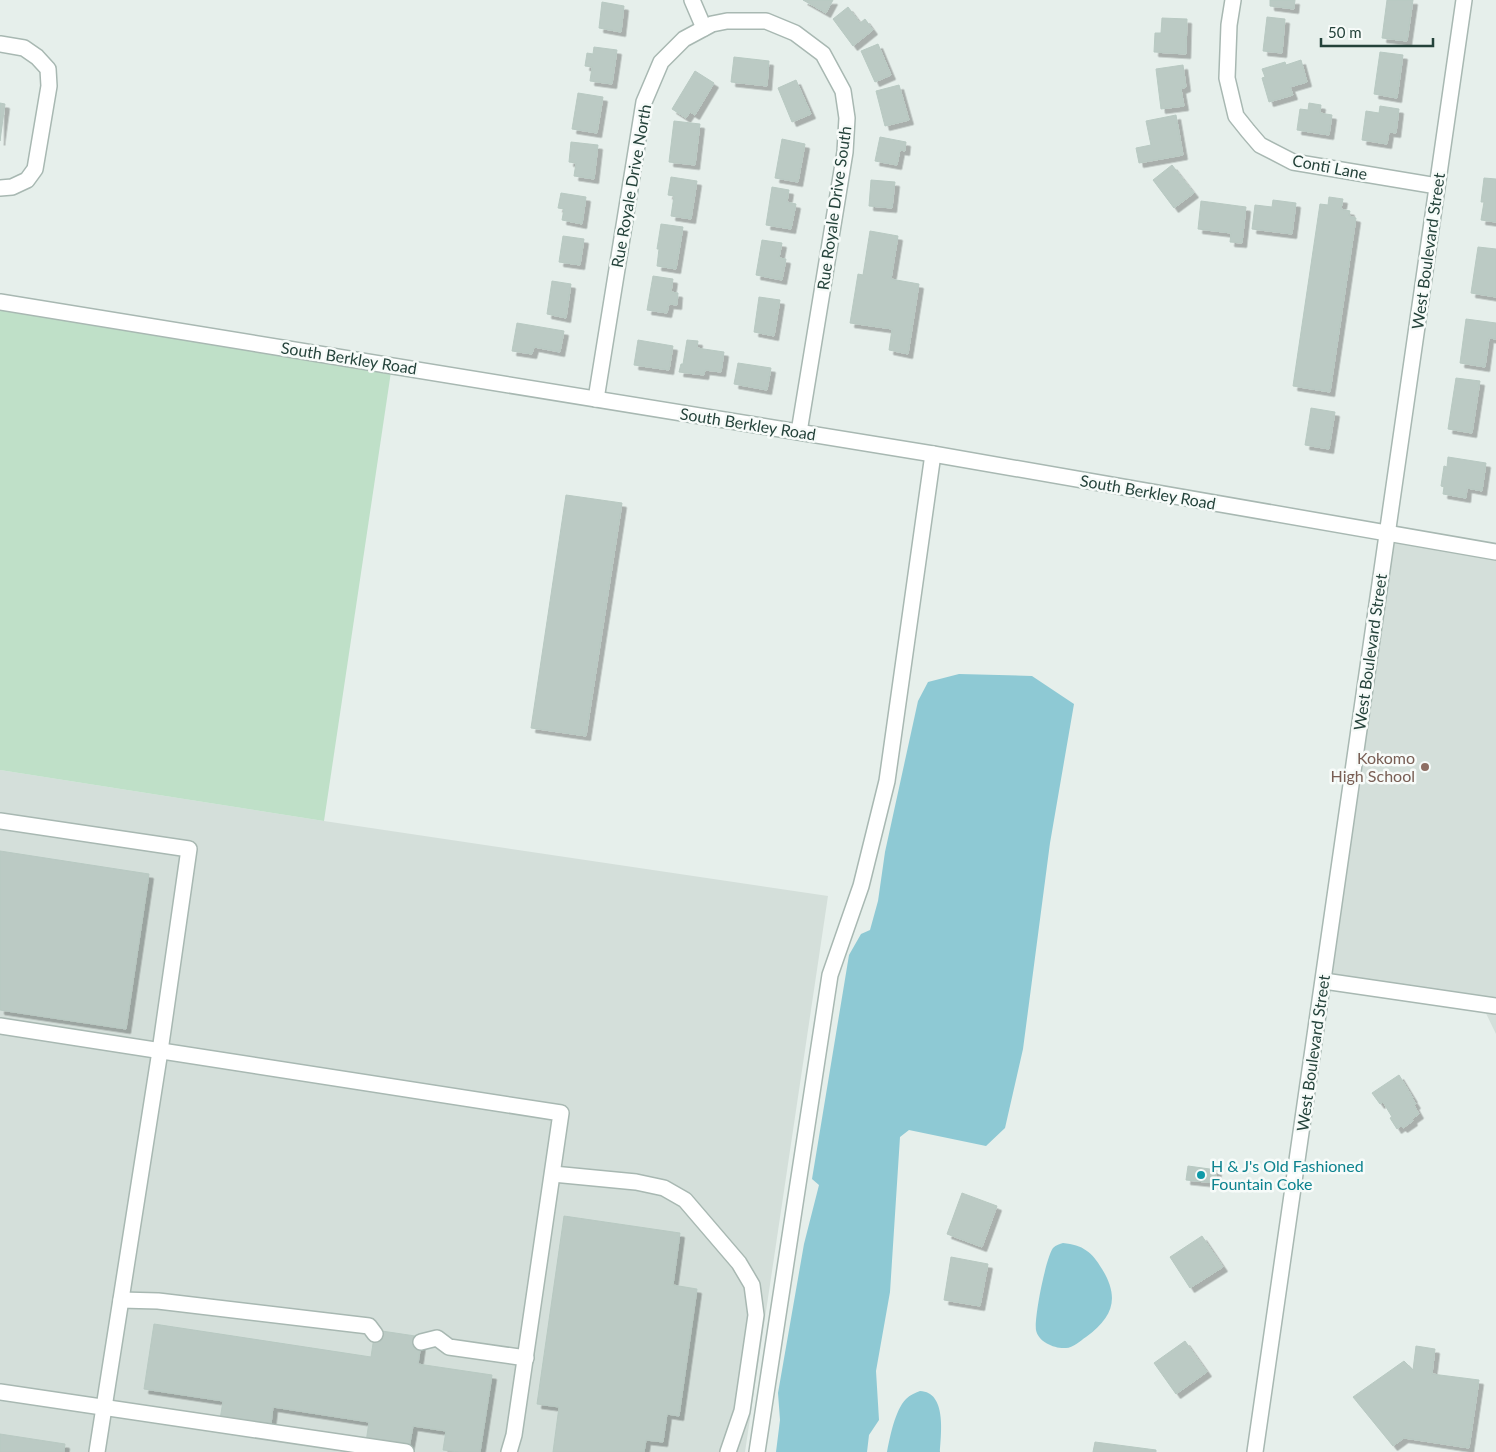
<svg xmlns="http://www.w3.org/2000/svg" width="1496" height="1452" font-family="Lato,sans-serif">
	<defs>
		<filter id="shadow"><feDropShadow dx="4.5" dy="4.5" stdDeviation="0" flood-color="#0004"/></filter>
	</defs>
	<rect width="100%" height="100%" fill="#e6efeb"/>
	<g fill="#d4dfda">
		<path d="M1387 534 1496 552V1034L1481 1003 1324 981Z"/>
		<path d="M0 770 324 821 828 896 745 1452H0Z"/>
	</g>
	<path fill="#bfe0c8" d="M0 302 392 365 324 821 0 770Z"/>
	<g fill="#8ec9d4">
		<path d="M959 674 1032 676 1074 704 1050 843 1023 1049 1005 1128 986 1146 909 1130 900 1137 890 1292 876 1371 879 1420 869 1435 867 1452H776L780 1420 778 1393 804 1244 819 1185 812 1179 849 955 861 934 870 930 878 901 885 852 918 701 928 682Z"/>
		<path d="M1063 1243C1083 1245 1092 1252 1102 1269 1120 1298 1113 1317 1086 1337 1080 1341 1073 1348 1066 1348 1055 1349 1038 1342 1036 1330 1034 1318 1046 1257 1053 1248 1056 1245 1060 1244 1063 1243Z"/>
		<path d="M920 1391C947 1392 941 1434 940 1452H887C890 1437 895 1410 906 1399 910 1395 915 1393 920 1391Z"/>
	</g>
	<g fill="#bbcac4" stroke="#b8c9c2" filter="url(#shadow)">
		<path d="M803 0H833L826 13Z"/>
		<path d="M1270 0H1295L1294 9 1270 6Z"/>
		<path d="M1387 0H1413L1407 41 1382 38Z"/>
		<path d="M602 2 624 6 621 32 599 28Z"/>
		<path d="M848 7 860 23 865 19 873 30 853 46 833 19Z"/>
		<path d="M1267 17 1285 19 1282 53 1263 51Z"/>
		<path d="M1162 18 1187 19 1186 54 1154 52 1155 33H1161Z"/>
		<path d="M878 44 891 75 875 82 861 51Z"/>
		<path d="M594 47 617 50 612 84 590 81 592 67 585 66 587 53 593 54Z"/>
		<path d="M1380 52 1403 55 1397 98 1374 94Z"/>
		<path d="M734 57 769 61 767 86 731 82Z"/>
		<path d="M1301 60 1307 82 1290 87 1293 95 1269 102 1262 78 1265 77 1262 69 1285 62 1286 65Z"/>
		<path d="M1183 65 1186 87 1181 89 1184 106 1161 109 1156 69Z"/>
		<path d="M695 71 714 83 695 115 690 112 686 118 672 109Z"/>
		<path d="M796 80 811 114 792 122 778 88Z"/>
		<path d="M899 85 909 120 885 126 876 91Z"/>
		<path d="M578 93 603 97 597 133 572 129Z"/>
		<path d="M0 103 5 104 0 141Z"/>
		<path d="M1309 103 1321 105 1320 113 1332 115 1329 135 1297 130 1300 109 1308 110Z"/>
		<path d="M1380 106 1399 109 1396 133 1389 132 1387 144 1362 140 1366 111 1379 113Z"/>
		<path d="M1176 115 1183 155 1139 163 1136 148 1151 145 1146 121Z"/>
		<path d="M674 121 700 124 695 165 669 162Z"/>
		<path d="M880 137 906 142 905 151 900 150 897 165 875 161Z"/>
		<path d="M782 139 805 144 798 182 775 178Z"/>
		<path d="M571 142 598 145 594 179 574 176 576 163 569 162Z"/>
		<path d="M1172 165 1194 193 1174 208 1153 180Z"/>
		<path d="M671 177 697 181 691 219 671 216 674 196 668 195Z"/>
		<path d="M1484 178 1496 179V222L1481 220 1484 202H1481Z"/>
		<path d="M871 180 895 182 892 208 869 206Z"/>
		<path d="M772 187 789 190 787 202 796 204 791 229 766 225Z"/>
		<path d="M561 193 586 197 582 224 562 220 564 209 558 208Z"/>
		<path d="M1329 197 1343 199 1341 209 1350 211 1349 216 1356 218 1330 392 1293 386 1320 204 1328 205Z"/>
		<path d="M1273 200 1296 203 1292 234 1252 229 1255 205 1272 207Z"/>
		<path d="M1201 201 1246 207 1242 243 1230 242 1231 233 1198 229Z"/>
		<path d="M661 224 683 227 676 269 657 266 659 249H657Z"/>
		<path d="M870 231 898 236 891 279 919 284 908 354 889 350 892 329 850 323 858 274 863 275Z"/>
		<path d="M563 236 584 239 580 265 559 262Z"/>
		<path d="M762 240 782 243 779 258 786 259 782 280 756 275Z"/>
		<path d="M1478 247 1496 249V297L1471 293Z"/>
		<path d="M653 276 673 279 671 292 678 293 677 305 669 304 667 313 647 310Z"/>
		<path d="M552 281 571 284 566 318 547 314Z"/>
		<path d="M759 297 780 300 774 336 754 332Z"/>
		<path d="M1466 319 1496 323V339L1489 338 1485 367 1460 363Z"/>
		<path d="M517 323 564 331 560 352 534 347 532 354 512 351Z"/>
		<path d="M638 340 673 346 669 370 634 365Z"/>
		<path d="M687 340 698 341 697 348 724 352 721 372 705 370 704 375 679 372 681 364H683Z"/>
		<path d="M738 363 771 368 767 390 734 384Z"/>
		<path d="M1456 378 1480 381 1472 433 1448 429Z"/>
		<path d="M1311 408 1335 412 1329 449 1305 445Z"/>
		<path d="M1448 457 1486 463 1482 491 1467 488 1466 498 1443 494 1444 487 1441 486 1444 466 1447 467Z"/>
		<path d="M566 495 622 503 586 736 531 728Z"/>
		<path d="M0 851 149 874 126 1029 0 1010Z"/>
		<path d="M1399 1075 1413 1098H1412L1416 1104 1414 1105 1419 1114 1412 1119 1413 1121 1403 1128 1401 1126 1397 1129 1390 1118 1392 1117 1383 1102 1380 1104 1372 1093Z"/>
		<path d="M1188 1166 1217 1170 1215 1183 1186 1180Z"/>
		<path d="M962 1193 997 1206 982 1247 947 1234Z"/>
		<path d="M564 1216 680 1233 673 1285 697 1289 679 1416 667 1414 663 1442 646 1440 644 1452H553L559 1407 537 1404Z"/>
		<path d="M1202 1236 1223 1267 1190 1288 1170 1257Z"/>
		<path d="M951 1257 988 1264 980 1306 944 1300Z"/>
		<path d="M154 1324 371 1357 375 1330 422 1337 418 1364 492 1375 480 1452H459L443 1450 446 1431 413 1426 409 1448 366 1442 369 1422 273 1407 270 1433 219 1426 223 1401 144 1389Z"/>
		<path d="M1185 1341 1207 1372 1176 1394 1154 1363Z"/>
		<path d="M1416 1346 1435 1349 1432 1374 1479 1380 1469 1448 1404 1438 1393 1446 1353 1397 1404 1361 1413 1370Z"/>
		<path d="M0 1434 65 1444 64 1452H0Z"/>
		<path d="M1095 1442 1156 1450V1452H1093Z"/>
	</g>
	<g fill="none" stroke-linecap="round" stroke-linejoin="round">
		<defs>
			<g id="minor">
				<path d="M692 0 704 28"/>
				<path d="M1233 0 1229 25 1227 78 1236 116 1248 131 1260 145 1293 162 1437 186"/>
				<path d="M0 44 24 48 37 57 48 69 49 86 35 169 27 180 12 187 0 188"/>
				<path d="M0 302 933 454 1496 552"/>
				<path d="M596 399 644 102 661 62 684 39 712 24 727 21H766L795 33 823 54 843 91 847 118 845 152 799 432"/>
				<path d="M0 821 189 849 160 1051 97 1452"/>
				<path d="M1324 981 1496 1006"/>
				<path d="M0 1026 561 1113 514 1435 509 1452"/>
				<path d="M553 1174 636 1182 664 1188 685 1200 739 1263 752 1285 756 1315 742 1411 728 1452"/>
				<path d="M121 1300 158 1301 369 1326 375 1334"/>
				<path d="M421 1342 437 1338 449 1347 526 1358"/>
				<path d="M0 1392 406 1452"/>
				<path d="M757 1452 830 975 861 886 887 781 933 454"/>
				<path d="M1255 1452 1464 0"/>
			</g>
		</defs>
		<use href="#minor" stroke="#a8b8b2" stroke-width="18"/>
		<use href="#minor" stroke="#fff" stroke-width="15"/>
	</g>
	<circle fill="#8d6e63" stroke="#f7fbf9" stroke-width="2" cx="1425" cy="767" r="5"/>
	<circle fill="#0f9aa8" stroke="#f7fbf9" stroke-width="2" cx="1201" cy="1175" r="5"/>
	<g text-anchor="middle" stroke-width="5" stroke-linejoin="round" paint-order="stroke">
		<g font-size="16" fill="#24423a" stroke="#f7fbf9">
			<text transform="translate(1330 167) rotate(11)" y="6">Conti Lane</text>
			<text transform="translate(631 186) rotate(-80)" y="6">Rue Royale Drive North</text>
			<text transform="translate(834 208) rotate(-82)" y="6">Rue Royale Drive South</text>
			<text transform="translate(1428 251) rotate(-82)" y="6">West Boulevard Street</text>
			<text transform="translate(349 358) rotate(9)" y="6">South Berkley Road</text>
			<text transform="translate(748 424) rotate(9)" y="6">South Berkley Road</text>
			<text transform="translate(1148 492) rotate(10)" y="6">South Berkley Road</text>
			<text transform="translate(1370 652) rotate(-82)" y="6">West Boulevard Street</text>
			<text transform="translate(1313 1053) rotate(-82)" y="6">West Boulevard Street</text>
		</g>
		<g font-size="16" fill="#785e54" stroke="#f7fbf9" text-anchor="end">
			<text x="1415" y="764">Kokomo<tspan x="1415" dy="18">High School</tspan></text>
		</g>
		<g font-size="16" fill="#0d838f" stroke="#f7fbf9" text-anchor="start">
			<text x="1211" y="1172">H &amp; J's Old Fashioned<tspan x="1211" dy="18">Fountain Coke</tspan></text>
		</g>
	</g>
	<path d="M1321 38v8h112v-8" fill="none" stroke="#24423a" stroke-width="2.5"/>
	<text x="1328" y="38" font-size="15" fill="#24423a" stroke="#f7fbf9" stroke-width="4" paint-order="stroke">50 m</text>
</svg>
